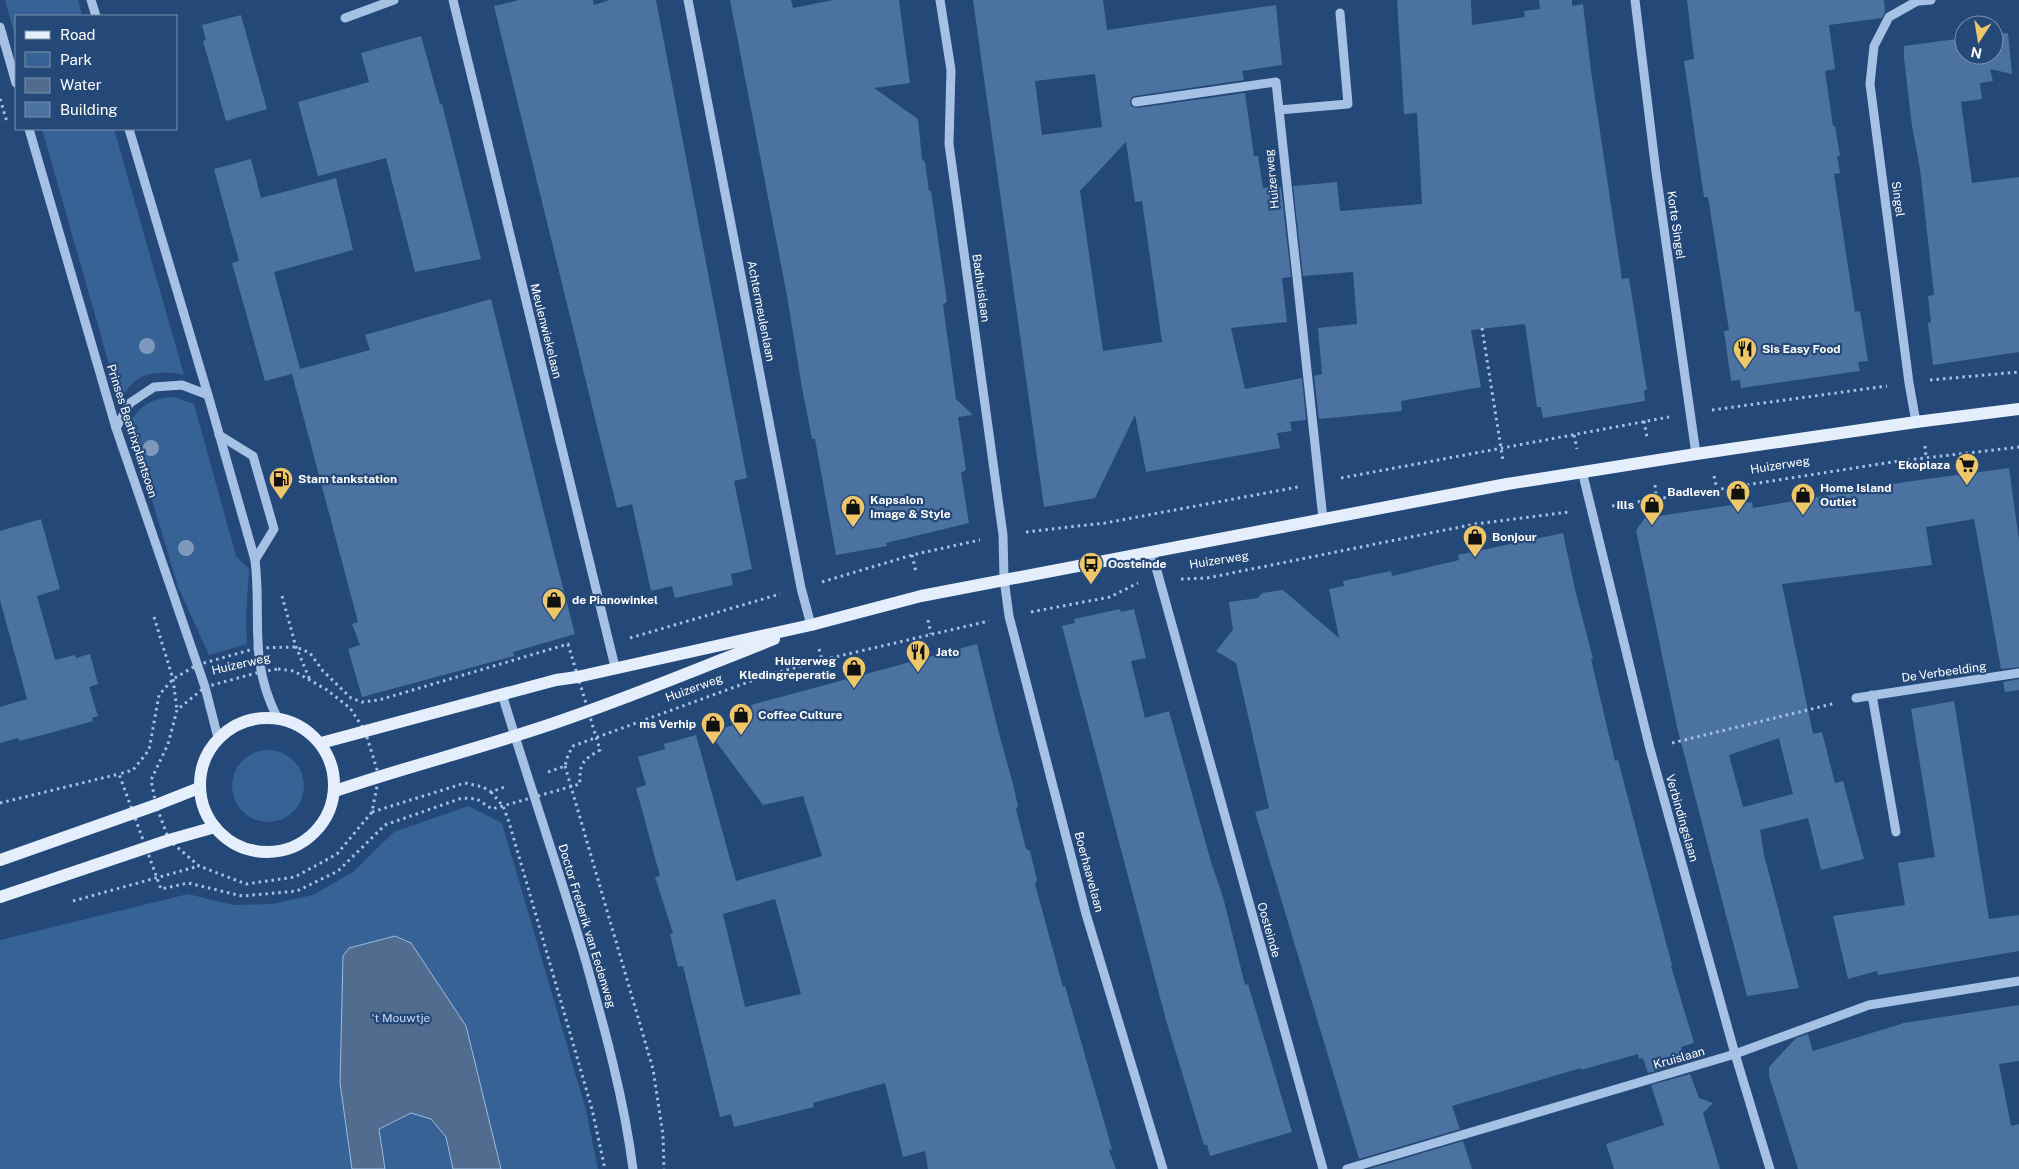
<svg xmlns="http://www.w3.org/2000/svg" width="2019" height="1169" font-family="'Public Sans',sans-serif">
	<rect width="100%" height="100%" fill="#244878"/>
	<g fill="#376295">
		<path d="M5 0H78L82 16H16V40Z"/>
		<path d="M42 129H114L184 375C169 371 148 371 135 381 129 386 124 394 119 399Z"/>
		<path d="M175 397 194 404 236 556 249 569 246 618 247 644 209 655 178 587 129 423C144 403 150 399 175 397Z"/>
		<circle cx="268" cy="786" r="36"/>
		<path d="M468 806 502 823 586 1110 598 1169H0V940L188 894 233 905 272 904 313 895 353 872 394 832Z"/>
	</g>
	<path fill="#516c8f" stroke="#99bce4" d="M395 936 411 943 466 1026 501 1169H453L446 1137 431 1119 411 1113 379 1129 385 1169H352L340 1083 343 956 349 948Z"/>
	<g fill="#4c72a1" fill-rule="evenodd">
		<path d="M519 0H593L594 5 609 0H656L747 478 734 481 752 569 731 574 733 585 675 598 672 586 651 591 632 504 617 508 494 6Z"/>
		<path d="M730 0H791L793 8 833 0H899L910 83 874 88 918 119 922 159 925 162 929 191H931L947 301 943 305 956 399 973 415 958 417 966 470 961 473 969 523 886 543 887 546 836 555 815 439H812L802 388 787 296Z"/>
		<path d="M973 0H1103L1107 30 1276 5 1282 65 1242 71 1244 80 1135 96 1132 97 1130 102 1131 106 1137 108 1245 93 1254 156H1258L1263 188 1281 187 1291 277 1282 278 1287 322 1231 328 1245 389 1302 378 1306 420 1290 422 1292 431 1277 433 1280 448 1146 472 1135 415 1095 498 1044 507ZM1095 74 1102 127 1042 135 1035 81ZM1126 142 1135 202 1142 201 1162 342 1103 351 1080 191Z"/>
		<path d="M1397 0H1471L1472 25 1525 17 1524 11 1540 9 1539 0H1572V6L1583 4 1591 71 1622 279 1629 278 1647 390H1644L1645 401 1543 418 1541 407H1537L1525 324 1471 330 1481 387 1401 401 1402 411 1319 419 1314 376 1322 374 1318 328 1357 324 1353 272 1303 276 1293 186 1337 182 1340 211 1422 204 1417 113 1404 114Z"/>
		<path d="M1687 0H1884L1885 12 1882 18 1829 25 1835 69 1825 71 1833 126H1835L1840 156H1837L1840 173 1834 174 1855 312 1860 311 1868 361 1858 362 1860 371 1741 388 1740 380 1731 381 1724 331 1729 330 1708 197H1704L1684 61 1694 59Z"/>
		<path d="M241 15 267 109 226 121 203 41 206 40 202 25Z"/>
		<path d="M2008 33 2012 74 1990 69 1993 81 1980 83 1982 99 1961 102 1972 183 2019 177V352L1933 365 1928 323 1931 322 1928 296 1934 295 1920 169 1912 126 1904 58V46L1964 38V55H1994V34Z"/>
		<path d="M421 36 440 104H442L481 259 415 272 386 158 318 176 298 102 369 82 361 53Z"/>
		<path d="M251 159 261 198 336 178 351 241 353 250 274 272 300 369 370 350 365 335 491 299 552 545 575 634 513 652 514 656 362 697 348 649 360 645 352 624 358 622 292 374 265 381 232 263 239 261 214 169Z"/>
		<path d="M2009 468 2019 540V667L2001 669 1974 519 1926 527 1932 565 1782 584 1813 734 1822 732 1835 783 1843 781 1864 859 1821 870 1808 818 1760 830 1764 855 1799 988 1747 996 1677 727 1636 530 1645 518 1752 502 1753 508 1905 482ZM1779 738 1793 794 1743 807 1729 755Z"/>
		<path d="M41 519 60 589 37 596 55 660 75 655 76 658 90 654 98 684 89 687 98 716 92 718 93 721 50 733 19 741 18 738 0 743V707L27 699 0 600V531Z"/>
		<path d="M1563 533 1575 589 1593 659H1591L1615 761 1618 760 1672 965 1671 966 1694 1043 1681 1047 1686 1062 1648 1073 1643 1058 1639 1059 1638 1054 1581 1070V1068L1452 1106 1460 1129 1359 1159 1255 812 1269 808 1236 663 1216 651 1233 630 1229 602 1258 598 1262 593 1283 590 1339 638 1329 589 1344 586 1343 581 1391 571 1392 576 1459 560 1458 555Z"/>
		<path d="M1120 609 1121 612 1134 609 1146 658 1131 661 1145 718 1169 711 1211 862 1223 897 1245 985 1248 984 1292 1132 1210 1156 1207 1145H1204L1166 1020 1062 626 1075 623 1074 619Z"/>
		<path d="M977 644 998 730 1013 784 1018 806 1016 809 1026 849 1030 851 1037 880 1035 884 1063 987 1065 986 1112 1149 1109 1150 1116 1169H928L925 1151 903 1157 885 1083 813 1103 814 1107 734 1127 731 1114 720 1117 683 966 678 967 670 934 673 933 655 877 660 876 636 788 646 785 638 757 665 749 664 744 696 735 736 881 822 856 803 796 763 805 709 732 751 720 750 716H754L751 705ZM775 899 801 994 745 1007 723 914Z"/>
		<path d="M2019 679V690L2005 692 2003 682Z"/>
		<path d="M1954 701 1989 919 2019 915V951L1878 975 1877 971 1848 979 1833 916 1905 905 1898 863 1935 857 1911 709Z"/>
		<path d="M2019 1005V1061L1999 1064 2011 1126 2019 1124V1169H1798L1769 1076V1067L1796 1038 1808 1034 1813 1051 1904 1023Z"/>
		<path d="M1690 1074 1699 1098 1713 1103 1703 1113 1720 1169H1614L1606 1144 1664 1125 1651 1085Z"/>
		<path d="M1463 1141 1472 1169H1369Z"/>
	</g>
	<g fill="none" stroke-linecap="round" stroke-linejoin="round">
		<g stroke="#a5c1e3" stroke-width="3" stroke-dasharray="2.5 4" stroke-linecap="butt">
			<path d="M0 99 7 122"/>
			<path d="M1482 328 1503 461"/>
			<path d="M1930 380 2019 372"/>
			<path d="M1712 410 1887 386"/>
			<path d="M1644 421 1647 437"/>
			<path d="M1574 435 1577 449"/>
			<path d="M1925 446 1926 457"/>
			<path d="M1714 476 1717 490"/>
			<path d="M1341 478 1669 417"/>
			<path d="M1655 485 1656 499"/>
			<path d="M1612 506 1899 461 2019 447"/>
			<path d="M1026 532 1105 523 1298 487"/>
			<path d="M912 555 916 572"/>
			<path d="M1181 579 1207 578 1475 524 1569 512"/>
			<path d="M822 582 912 555 980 540"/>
			<path d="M282 596 296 647 310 680"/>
			<path d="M1031 612 1110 597 1138 583"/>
			<path d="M154 617 173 679 177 710"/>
			<path d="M928 620 931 634"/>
			<path d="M630 638 780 594"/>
			<path d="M568 644 600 750C583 760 579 763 580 784L492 809 477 799 462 798 385 825 338 871 297 891 242 896 188 883 161 889 119 774 133 770 149 750 159 695 173 679 197 665 257 648 296 647 310 653 323 671 351 698 362 702 379 700Z"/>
			<path d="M819 649 822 660"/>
			<path d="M278 669 294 671 327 690 350 708 365 731 379 776 372 812 337 854 295 877 246 884 199 866 169 840 156 805 151 780 168 744 177 710 205 687 260 672Z"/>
			<path d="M1672 743 1836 703"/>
			<path d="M565 766 653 1069 663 1135 664 1169"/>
			<path d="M548 772 565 766 568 755 573 746 765 676 822 660 989 621"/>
			<path d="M491 792 503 806 509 822 592 1109 605 1169"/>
			<path d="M0 803 119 774"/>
			<path d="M372 812 465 783 483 787 491 792 507 786"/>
			<path d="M73 901 199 866"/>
		</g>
		<g stroke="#a5c1e3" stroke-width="9">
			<path d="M91 0 96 16"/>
			<path d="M453 0 615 667"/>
			<path d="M688 0 801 588 811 625"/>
			<path d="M940 0 951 70 949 144 1003 535 1004 579 1009 616 1086 914 1163 1169"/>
			<path d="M1635 0 1656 172 1696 454"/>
			<path d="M1919 1 1931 0"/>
			<path d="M345 18 394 0"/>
			<path d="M0 27 16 83"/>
			<path d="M1136 102 1276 82 1279 110"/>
			<path d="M29 129 116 428 205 687 218 738"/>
			<path d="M129 129 208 395 255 560C262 619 248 660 277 717"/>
			<path d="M1916 422 1909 383 1870 84 1874 46 1889 17 1919 0"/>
			<path d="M116 428 130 403 154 387 182 385 208 395"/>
			<path d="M219 435 253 456 274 529 255 560"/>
			<path d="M1582 471 1650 749 1735 1054 1770 1169"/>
			<path d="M1323 519 1279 110 1348 104 1340 13"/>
			<path d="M1152 553 1323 1169"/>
			<path d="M502 694C529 784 560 872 586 962 605 1030 624 1099 633 1169"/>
			<path d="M1872 695 1896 832"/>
			<path d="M1856 698 2019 673"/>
			<path d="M1347 1169 1735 1054 1869 1005 2019 981"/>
		</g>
		<g stroke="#e4eefc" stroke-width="12">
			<circle cx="267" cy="785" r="67"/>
			<path d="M321 743 556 680 577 677 811 625 921 596 1507 484 1696 454 1916 422 2019 409"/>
			<path d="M335 791C411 765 490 746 566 719 636 695 705 666 774 639"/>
			<path d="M0 860 156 805 199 788"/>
			<path d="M0 897 169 840 215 827"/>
		</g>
	</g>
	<g fill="#7e99bc">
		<circle cx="147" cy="346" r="8"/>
		<circle cx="151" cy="448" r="8"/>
		<circle cx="186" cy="548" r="8"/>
	</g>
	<defs>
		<symbol id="restaurant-pin" viewBox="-11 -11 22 30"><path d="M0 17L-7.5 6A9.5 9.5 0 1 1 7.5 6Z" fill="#edc769" stroke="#244878"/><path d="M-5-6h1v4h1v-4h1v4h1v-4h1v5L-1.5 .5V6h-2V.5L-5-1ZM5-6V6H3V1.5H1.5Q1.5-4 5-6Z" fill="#111"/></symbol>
		<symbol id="supermarket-pin" viewBox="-11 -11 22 30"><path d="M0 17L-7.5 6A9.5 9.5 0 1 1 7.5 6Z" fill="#edc769" stroke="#244878"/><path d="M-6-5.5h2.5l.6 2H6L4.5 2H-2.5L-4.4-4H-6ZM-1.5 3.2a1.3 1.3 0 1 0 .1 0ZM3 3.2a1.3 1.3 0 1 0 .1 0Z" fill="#111"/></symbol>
		<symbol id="fuel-pin" viewBox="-11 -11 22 30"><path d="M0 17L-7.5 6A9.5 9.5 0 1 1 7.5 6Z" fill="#edc769" stroke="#244878"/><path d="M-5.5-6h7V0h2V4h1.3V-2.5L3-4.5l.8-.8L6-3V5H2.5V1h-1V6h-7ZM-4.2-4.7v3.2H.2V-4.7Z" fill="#111"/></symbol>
		<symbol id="shop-pin" viewBox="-11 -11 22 30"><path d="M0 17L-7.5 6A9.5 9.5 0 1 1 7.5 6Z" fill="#edc769" stroke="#244878"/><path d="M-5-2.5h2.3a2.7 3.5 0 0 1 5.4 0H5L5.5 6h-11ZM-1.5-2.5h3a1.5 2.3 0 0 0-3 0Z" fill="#111"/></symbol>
		<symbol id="bus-pin" viewBox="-11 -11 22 30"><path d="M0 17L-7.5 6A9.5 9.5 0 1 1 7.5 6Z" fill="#edc769" stroke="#244878"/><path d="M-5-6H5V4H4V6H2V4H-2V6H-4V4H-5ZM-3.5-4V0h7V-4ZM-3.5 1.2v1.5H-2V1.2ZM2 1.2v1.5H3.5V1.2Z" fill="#111"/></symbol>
	</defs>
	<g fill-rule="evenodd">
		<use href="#restaurant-pin" x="1731" y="335" width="28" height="38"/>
		<use href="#supermarket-pin" x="1953" y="451" width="28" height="38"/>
		<use href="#fuel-pin" x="267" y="465" width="28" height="38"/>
		<use href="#shop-pin" x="1724" y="478" width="28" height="38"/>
		<use href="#shop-pin" x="1789" y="481" width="28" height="38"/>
		<use href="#shop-pin" x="1638" y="491" width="28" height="38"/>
		<use href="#shop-pin" x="839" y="493" width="28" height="38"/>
		<use href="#shop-pin" x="1461" y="523" width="28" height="38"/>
		<use href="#bus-pin" x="1077" y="550" width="28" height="38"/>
		<use href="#shop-pin" x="540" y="586" width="28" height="38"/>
		<use href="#restaurant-pin" x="904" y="638" width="28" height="38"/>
		<use href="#shop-pin" x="840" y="654" width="28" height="38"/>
		<use href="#shop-pin" x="727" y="701" width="28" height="38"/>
		<use href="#shop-pin" x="699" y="710" width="28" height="38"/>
	</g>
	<g text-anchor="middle" stroke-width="4.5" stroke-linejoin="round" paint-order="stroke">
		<g font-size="12" fill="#fff" stroke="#244878">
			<text transform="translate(1272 179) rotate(-96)" y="4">Huizerweg</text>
			<text transform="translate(1898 199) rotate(83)" y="4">Singel</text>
			<text transform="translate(1676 225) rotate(82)" y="4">Korte Singel</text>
			<text transform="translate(981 288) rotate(82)" y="4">Badhuislaan</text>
			<text transform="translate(761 311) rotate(79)" y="4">Achtermeulenlaan</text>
			<text transform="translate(546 331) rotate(76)" y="4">Meulenwiekelaan</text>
			<text transform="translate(132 431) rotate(72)" y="4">Prinses Beatrixplantsoen</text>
			<text transform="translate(1780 465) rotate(-9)" y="4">Huizerweg</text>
			<text transform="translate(1219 560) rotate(-9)" y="4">Huizerweg</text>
			<text transform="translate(241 664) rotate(-13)" y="4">Huizerweg</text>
			<text transform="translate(1944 672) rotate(-8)" y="4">De Verbeelding</text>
			<text transform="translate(694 688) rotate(-20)" y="4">Huizerweg</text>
			<text transform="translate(1682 818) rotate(74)" y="4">Verbindingslaan</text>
			<text transform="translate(1089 872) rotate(75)" y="4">Boerhaavelaan</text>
			<text transform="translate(587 926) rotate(73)" y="4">Doctor Frederik van Eedenweg</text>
			<text transform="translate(1269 930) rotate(74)" y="4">Oosteinde</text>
			<text transform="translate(1679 1058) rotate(-16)" y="4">Kruislaan</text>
		</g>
		<g font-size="12" font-weight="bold" fill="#fff" stroke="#244878" text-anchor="start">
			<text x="1762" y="353">Sis Easy Food</text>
			<text x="1950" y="469" text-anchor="end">Ekoplaza</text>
			<text x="298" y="483">Stam tankstation</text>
			<text x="1820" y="492">Home Island<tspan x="1820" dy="14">Outlet</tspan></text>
			<text x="1720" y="496" text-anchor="end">Badleven</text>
			<text x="870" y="504">Kapsalon<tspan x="870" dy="14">Image &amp; Style</tspan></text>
			<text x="1634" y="509" text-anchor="end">Ills</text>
			<text x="1492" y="541">Bonjour</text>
			<text x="1108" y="568">Oosteinde</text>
			<text x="572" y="604">de Pianowinkel</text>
			<text x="936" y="656">Jato</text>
			<text x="836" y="665" text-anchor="end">Huizerweg<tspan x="836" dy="14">Kledingreperatie</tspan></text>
			<text x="758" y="719">Coffee Culture</text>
			<text x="696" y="728" text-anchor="end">ms Verhip</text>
		</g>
		<g font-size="12" fill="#c7dbf3" stroke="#244878">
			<text x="401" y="1022">'t Mouwtje</text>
		</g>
	</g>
	<rect x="15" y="15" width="162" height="115" fill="#244878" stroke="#7c91ae"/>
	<rect x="25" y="31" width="25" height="8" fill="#e4eefc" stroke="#7c91ae"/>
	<text x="60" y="40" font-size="15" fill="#ffffff">Road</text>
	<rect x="25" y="52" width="25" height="15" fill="#376295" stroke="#7c91ae"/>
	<text x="60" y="65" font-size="15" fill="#ffffff">Park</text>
	<rect x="25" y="78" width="25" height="15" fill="#516c8f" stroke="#7c91ae"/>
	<text x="60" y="90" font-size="15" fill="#ffffff">Water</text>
	<rect x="25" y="102" width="25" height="15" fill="#4c72a1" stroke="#7c91ae"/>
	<text x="60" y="115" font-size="15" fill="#ffffff">Building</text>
	<g transform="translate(1979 40) rotate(192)"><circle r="24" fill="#244878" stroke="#7c91ae"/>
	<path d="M0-4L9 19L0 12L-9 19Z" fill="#edc769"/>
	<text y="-8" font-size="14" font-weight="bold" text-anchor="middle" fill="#ffffff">N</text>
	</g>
</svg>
